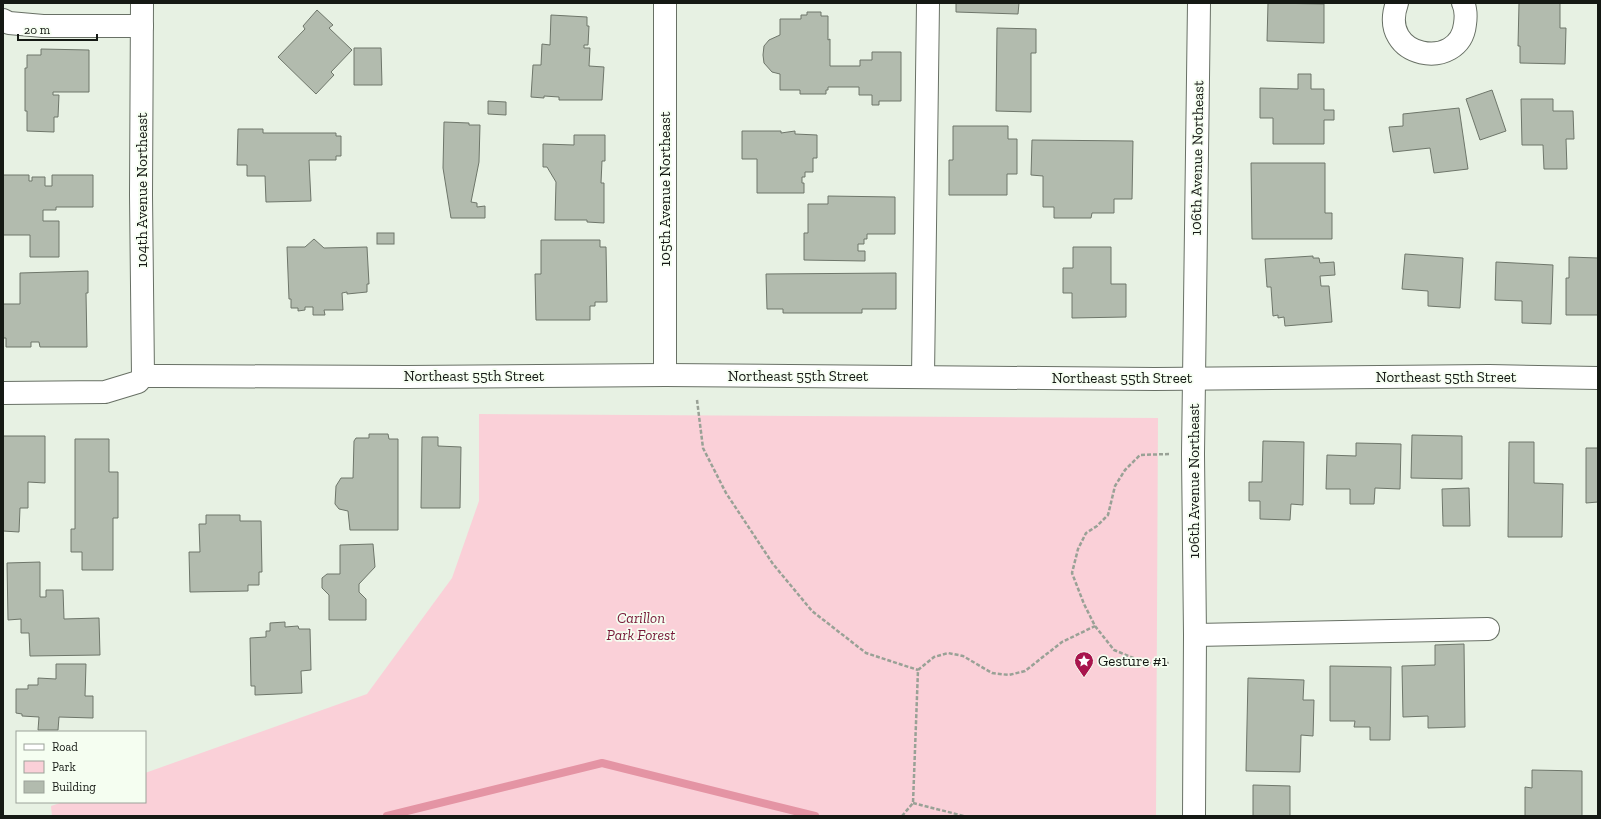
<svg xmlns="http://www.w3.org/2000/svg" width="1601" height="819" font-family="'Zilla Slab',serif">
	<rect width="100%" height="100%" fill="#e7f1e3"/>
	<path fill="#fad0d8" d="M479 414 1158 418 1156 816H52L51 806 63 802H145V773L367 694 452 578 479 501Z"/>
	<g fill="none" stroke-linecap="round" stroke-linejoin="round">
		<path stroke="#e494a4" stroke-width="8" d="M387 816 602 763 815 816"/>
	</g>
	<g fill="#b2bbae" stroke="#6e766a">
		<path d="M956 3H1019L1018 14 956 12Z"/>
		<path d="M1268 3 1324 4V43L1267 41Z"/>
		<path d="M1519 3H1560V28H1566L1565 64 1520 63V46H1518Z"/>
		<path d="M317 10 333 25 329 28 352 50 331 72 334 75 316 94 278 57 305 29 303 26Z"/>
		<path d="M807 12H821V16H828V40L830 39V66H860V60H872V52H901V101H879V105H872V95H859V87H828V90H826V94H800V90H780V74L772 72 764 63 763 55 764 46 769 40 780 35V19H801V15H807Z"/>
		<path d="M551 15 587 17V26H589L588 45H584V48H590L589 66 604 67 602 100H559V97L544 96V98L531 97 533 65H541L542 44 550 45Z"/>
		<path d="M997 28 1036 29V53H1031V112L996 111Z"/>
		<path d="M354 48H381L382 85H354Z"/>
		<path d="M41 49 89 50V92H53V95H59L58 117H54V132L27 131V111H25V68H27V55H41Z"/>
		<path d="M1298 74H1311V89H1324V110H1334V120H1324V144H1273V118H1260V88L1298 89Z"/>
		<path d="M1492 90 1506 131 1480 140 1466 99Z"/>
		<path d="M1521 99H1553V111H1573L1574 139H1566L1567 169H1544L1543 145H1522Z"/>
		<path d="M488 101 506 102V115L488 114Z"/>
		<path d="M1459 108 1468 169 1434 173 1430 148 1393 152 1389 127 1403 126V114Z"/>
		<path d="M444 122 469 123V125H480L479 162 471 202 477 203V207L485 206V218H451L443 168Z"/>
		<path d="M953 126H1008V139H1017V174H1007V195H949V160H953Z"/>
		<path d="M238 129H263V133H336V136H341V156H336V160H309L311 201 266 202 265 176H247V165H237Z"/>
		<path d="M742 131H781V133L795 131V134L817 135V158H813V172H805V177H802V183H804V193H757V159H742Z"/>
		<path d="M574 135H605V161H602L601 183H604V223L587 222V220H555L556 182 547 167H543V144L574 145Z"/>
		<path d="M1032 140 1133 141 1132 199H1114V213H1092L1091 218H1054V207H1043V176L1031 175Z"/>
		<path d="M1251 163H1325V213H1332V239H1252Z"/>
		<path d="M3 175H29V181H32V177H45V186H52V175H93V207H56V210H43V221H59V257H30V235H3Z"/>
		<path d="M828 196 895 197V234H867V239H864V244H858V251H865V261L804 260V233H808V204H828Z"/>
		<rect x="377" y="233" width="17" height="11"/>
		<path d="M314 239 324 248 367 247 369 284H367V292L347 294V292L342 293 343 310H324L325 315H313V307H305V310L298 311V308H291V299H289L287 247H305Z"/>
		<path d="M541 240H600V247H606L607 302H595V306H590V320H536L535 274H541Z"/>
		<path d="M1073 247H1111V284H1126V317L1072 318V293H1063V268H1073Z"/>
		<path d="M1405 254 1463 258 1460 308 1428 306V291L1402 289Z"/>
		<path d="M1313 256V258H1319L1320 263 1334 262 1335 275 1320 276 1321 286H1329L1332 322 1285 326 1284 317 1278 318V315L1273 316 1271 287H1267L1265 259Z"/>
		<path d="M1569 257 1598 258V315H1566V278H1569Z"/>
		<path d="M1496 262 1553 265 1551 324 1522 323V301L1495 300Z"/>
		<path d="M88 271V293H86L87 347H40L39 342H31V347H6V338H3V304H20V273Z"/>
		<path d="M896 273V309H862V313H783V309H767L766 274Z"/>
		<path d="M369 434H388L389 439H398V530H350L348 511 339 509 335 504 336 486 341 478H353L354 441 356 438H369Z"/>
		<path d="M1412 435 1462 436V479L1411 478Z"/>
		<path d="M3 436H45V483L28 482V508H20L19 532 3 531Z"/>
		<path d="M422 437H438V446L461 447 460 508H421Z"/>
		<path d="M75 439H109V472H118V518H113V570H82V552H71V529H75Z"/>
		<path d="M1263 441 1304 442 1303 505 1291 504 1290 520 1260 519V501H1249V482H1262Z"/>
		<path d="M1509 442H1534V483L1563 484 1562 537H1508Z"/>
		<path d="M1356 443 1401 444 1400 489 1375 488 1374 504H1350V489H1326L1327 455 1356 456Z"/>
		<path d="M1586 448H1598V502L1586 503Z"/>
		<path d="M1469 488 1470 526H1443L1442 489Z"/>
		<path d="M206 515H240V521H261L262 572H259V585H248V591L190 592 189 552H200L199 524H206Z"/>
		<path d="M373 544 375 567 359 584V592L366 599V620H329V595L322 588V578L327 574H340V545Z"/>
		<path d="M40 562V597H46V590H63L64 619 99 618 100 655 30 656 29 633H21V619L8 620 7 563Z"/>
		<path d="M285 622V627L298 626 299 629H310L311 670 301 671 302 693 255 695V686H251L250 638 266 637V631H270V623Z"/>
		<path d="M1464 644 1465 727 1428 728V716L1403 717 1402 666 1435 665V645Z"/>
		<path d="M56 664H86L85 696H93V718L59 717 58 730H38L39 717 22 716V714L16 713V689H28V685H38V678L56 679Z"/>
		<path d="M1330 666 1391 667 1390 740H1370V727H1354L1355 721H1330Z"/>
		<path d="M1248 678 1304 680 1303 700H1314L1313 736 1301 735 1300 772 1246 771Z"/>
		<path d="M1532 770 1582 771V816H1525V787L1532 788Z"/>
		<path d="M1253 785 1290 786V816H1253Z"/>
	</g>
	<g fill="none" stroke-linecap="round" stroke-linejoin="round">
		<defs>
			<g id="minor">
				<path d="M142 3 141 195 143 376"/>
				<path d="M665 3V375"/>
				<path d="M1397 3C1377 59 1460 72 1465 24 1466 17 1466 9 1463 3"/>
				<path d="M3 20 9 23 43 26H142"/>
				<path d="M923 376 928 3"/>
				<path d="M3 393 105 392 138 382 143 376H164L406 377 665 375 1155 379 1489 376 1598 378"/>
				<path d="M1195 635 1488 629"/>
				<path d="M1194 816 1195 635 1193 454 1199 3"/>
			</g>
		</defs>
		<use href="#minor" stroke="#687065" stroke-width="24"/>
		<g stroke="#99a196" stroke-width="2.5" stroke-dasharray="4 2" stroke-linecap="butt">
			<path d="M697 400 703 448 726 493 773 564 812 611 866 653 918 670"/>
			<path d="M1169 454 1140 455 1125 470 1115 486 1108 515 1097 526 1086 533 1078 549 1072 573 1084 604 1095 626 1114 650 1146 663H1170"/>
			<path d="M913 803 964 816"/>
			<path d="M902 816 913 803 918 670 934 657 948 653 963 656 992 673 1009 675 1025 671 1062 642 1095 626"/>
		</g>
		<use href="#minor" stroke="#fff" stroke-width="22"/>
	</g>
	<defs>
		<symbol id="sight-pin" viewBox="-11 -11 22 30"><path d="M0 17L-7.5 6A9.5 9.5 0 1 1 7.5 6Z" fill="#a8154d" stroke="#f5fef1"/><path d="M0-6L1.8-2.2L6-1.7L2.9 1.2L3.7 5.4L0 3.3L-3.7 5.4L-2.9 1.2L-6-1.7L-1.8-2.2Z" fill="#fff"/></symbol>
	</defs>
	<g fill-rule="evenodd">
		<use href="#sight-pin" x="1073" y="650" width="22" height="30"/>
	</g>
	<g text-anchor="middle" stroke-width="3.5" stroke-linejoin="round" paint-order="stroke">
		<g font-size="15" fill="#151914" stroke="#f5fef1">
			<text transform="translate(1197 158) rotate(-89)" y="5">106th Avenue Northeast</text>
			<text transform="translate(665 189) rotate(-90)" y="5">105th Avenue Northeast</text>
			<text transform="translate(142 190) rotate(-90)" y="5">104th Avenue Northeast</text>
			<text x="474" y="381">Northeast 55th Street</text>
			<text x="798" y="381">Northeast 55th Street</text>
			<text x="1446" y="382">Northeast 55th Street</text>
			<text x="1122" y="383">Northeast 55th Street</text>
			<text transform="translate(1194 481) rotate(-90)" y="5">106th Avenue Northeast</text>
		</g>
		<g font-size="15" font-style="italic" fill="#771938" stroke="#f5fef1">
			<text x="641" y="623">Carillon<tspan x="641" dy="17">Park Forest</tspan></text>
		</g>
		<g font-size="15" fill="#151914" stroke="#f5fef1" text-anchor="start">
			<text x="1098" y="666">Gesture #1</text>
		</g>
	</g>
	<rect width="1601" height="819" fill="none" stroke="#151914" stroke-width="8"/>
	<rect x="16" y="731" width="130" height="72" fill="#f5fef1" stroke="#9ba299"/>
	<rect x="24" y="744" width="20" height="6" fill="#ffffff" stroke="#9ba299"/>
	<text x="52" y="751" font-size="12" fill="#151914">Road</text>
	<rect x="24" y="761" width="20" height="12" fill="#fad0d8" stroke="#9ba299"/>
	<text x="52" y="771" font-size="12" fill="#151914">Park</text>
	<rect x="24" y="781" width="20" height="12" fill="#b2bbae" stroke="#9ba299"/>
	<text x="52" y="791" font-size="12" fill="#151914">Building</text>
	<path d="M18 34v6h79v-6" fill="none" stroke="#151914" stroke-width="2"/>
	<text x="24" y="34" font-size="12" fill="#151914" stroke="#f5fef1" stroke-width="3" paint-order="stroke">20 m</text>
</svg>
